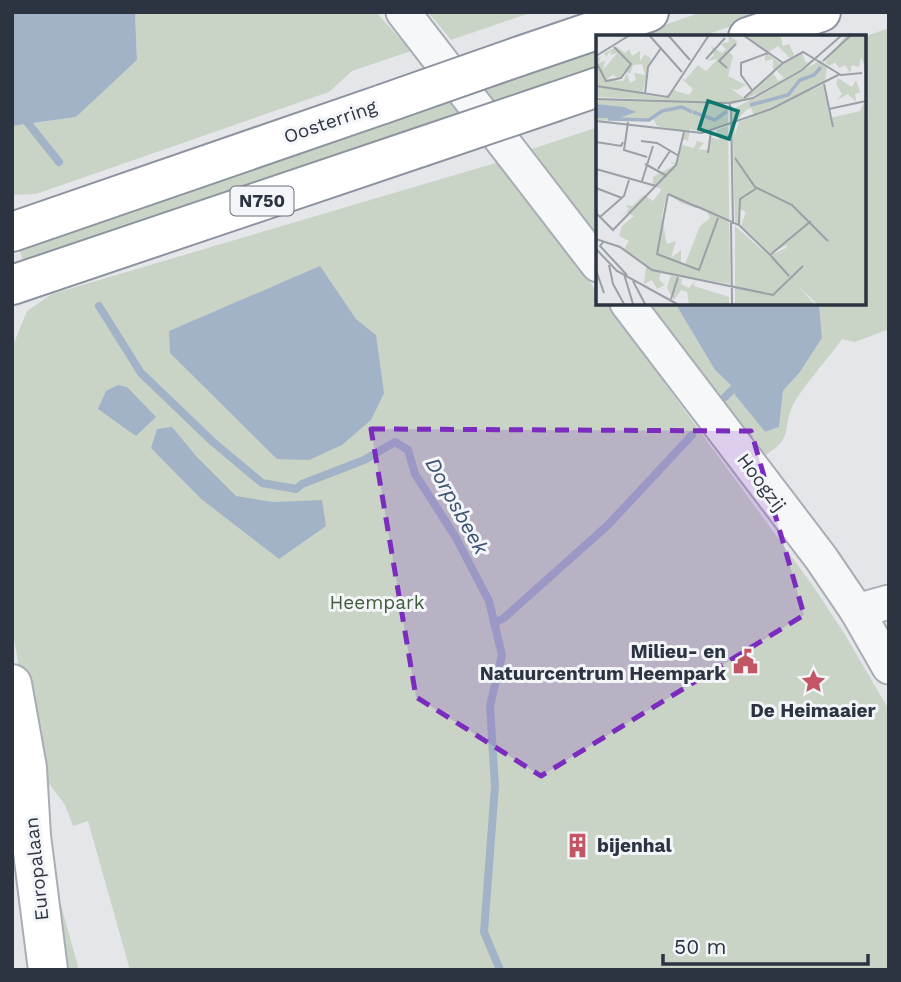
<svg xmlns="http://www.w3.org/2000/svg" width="901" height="982" font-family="'Work Sans',sans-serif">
	<rect width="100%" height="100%" fill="#e4e6ea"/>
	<g fill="#c9d3c6">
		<path d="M135 12H376L411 51 352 71 329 92 36 194 12 195V126L76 117 137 60Z"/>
		<path d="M428 12H533L451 40Z"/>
		<path d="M702 12H772L700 37H630Z"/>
		<path d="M889 28V329L855 342 842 339C829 358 803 386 793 405 782 427 794 439 765 455L649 303H675L715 370 734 388 735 395 765 432 779 427 783 391 800 372 822 338 819 303H864V37Z"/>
		<path d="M598 48V71L25 266 19 249Z"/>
		<path d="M598 127V236L552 176 529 150Z"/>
		<path d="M499 162 598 293V303H606L813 586 844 633 889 710V970H130L88 821 73 826 65 805 48 782 35 759 12 627V348L27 311 52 294Z"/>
		<path d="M39 826 79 970H58Z"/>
	</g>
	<g fill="#a3b3c7">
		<path d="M12 12H135L137 60 76 117 12 126Z"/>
		<path d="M320 266 356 319 376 335 384 393 371 420 342 445 309 460 277 459 170 353 169 331Z"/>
		<path d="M675 303H819L822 338 800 372 783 391 779 427 765 432 735 395 734 388 715 370Z"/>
		<path d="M118 385 127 387 156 417 136 436 98 409 106 391Z"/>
		<path d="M172 427 197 457 236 496 273 502 322 500 326 526 279 559 200 498 151 448 157 429Z"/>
	</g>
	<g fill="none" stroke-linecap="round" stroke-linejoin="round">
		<g stroke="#a3b3c7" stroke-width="8">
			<path d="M12 103 59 162"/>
			<path d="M99 306 141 373 213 442 262 483 296 489 302 484 364 460 395 442 408 450 415 474 455 536 489 601 502 655 490 706 495 786 484 932 500 970"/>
			<path d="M725 397 734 388"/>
			<path d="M494 623 504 618 608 525 692 435"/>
		</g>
		<defs>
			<g id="minor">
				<path d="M403 12 598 265"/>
				<path d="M627 303 821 558 857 611 889 667"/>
				<path d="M857 611 889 602"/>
			</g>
			<path id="secondary" d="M12 684 27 768 31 836 48 970"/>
			<g id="trunk">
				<path d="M748 37 821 12"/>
				<path d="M517 57 649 12"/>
				<path d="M557 101 598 87"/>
				<path d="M12 232 383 104"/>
				<path d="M12 285 421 147"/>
			</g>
		</defs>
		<use href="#minor" stroke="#a9adb4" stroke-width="37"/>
		<use href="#secondary" stroke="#a9adb4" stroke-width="42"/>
		<use href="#trunk" stroke="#8d94a0" stroke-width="42"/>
		<use href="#minor" stroke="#f6f7f9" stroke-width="33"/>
		<use href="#secondary" stroke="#fff" stroke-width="38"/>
		<use href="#trunk" stroke="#fff" stroke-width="38"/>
		<defs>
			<g id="trunk-bridge">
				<path d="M383 104 517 57"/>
				<path d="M421 147 557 101"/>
			</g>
		</defs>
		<use href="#trunk-bridge" stroke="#8d94a0" stroke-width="42" stroke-linecap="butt"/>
		<use href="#trunk-bridge" stroke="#fff" stroke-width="38"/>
	</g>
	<path fill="#7b2cbf" fill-opacity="0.2" stroke="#7b2cbf" stroke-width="5" stroke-dasharray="14 9" stroke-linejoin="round" d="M371 429 751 431 804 615 541 776 416 697Z"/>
	<defs>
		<symbol id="civic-bare" viewBox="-9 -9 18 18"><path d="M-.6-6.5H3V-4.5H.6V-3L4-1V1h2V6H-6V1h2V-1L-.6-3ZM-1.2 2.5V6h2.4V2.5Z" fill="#c25664" stroke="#f3f5f8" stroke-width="2.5" paint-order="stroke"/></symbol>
		<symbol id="sight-bare" viewBox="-9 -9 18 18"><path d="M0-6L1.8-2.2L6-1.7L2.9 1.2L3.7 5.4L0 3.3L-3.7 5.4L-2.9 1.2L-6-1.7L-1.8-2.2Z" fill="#c25664" stroke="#f3f5f8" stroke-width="2.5" paint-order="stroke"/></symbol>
		<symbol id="building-bare" viewBox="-9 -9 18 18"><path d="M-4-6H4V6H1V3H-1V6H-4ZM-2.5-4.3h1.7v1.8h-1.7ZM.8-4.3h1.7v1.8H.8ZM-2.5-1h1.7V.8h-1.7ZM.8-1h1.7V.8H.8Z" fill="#c25664" stroke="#f3f5f8" stroke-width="2.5" paint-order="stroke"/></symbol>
	</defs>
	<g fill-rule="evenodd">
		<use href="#civic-bare" x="728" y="644" width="35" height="35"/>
		<use href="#sight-bare" x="796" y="664" width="35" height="35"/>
		<use href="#building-bare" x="560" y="828" width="35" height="35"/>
	</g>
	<g text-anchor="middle" stroke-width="6" stroke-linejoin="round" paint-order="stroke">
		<rect fill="#f3f5f8" stroke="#686e78" stroke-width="2" x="230.5" y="186.5" width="63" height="29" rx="5"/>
		<g font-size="18" font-weight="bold" fill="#2d3441">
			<text x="262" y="207">N750</text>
		</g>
		<g font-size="19" fill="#2d3441" stroke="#f3f5f8">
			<text transform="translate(330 121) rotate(-19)" y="7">Oosterring</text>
			<text transform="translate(762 482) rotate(53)" y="7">Hoogzij</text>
			<text transform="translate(36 869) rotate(-96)" y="7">Europalaan</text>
		</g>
		<g font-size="19" fill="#415c3c" stroke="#f3f5f8">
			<text x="377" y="609">Heempark</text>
		</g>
		<g font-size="19" font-weight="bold" fill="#2d3441" stroke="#f3f5f8" text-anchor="end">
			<text x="726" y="658">Milieu- en<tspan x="726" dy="22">Natuurcentrum Heempark</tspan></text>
			<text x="813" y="717" text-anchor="middle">De Heimaaier</text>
			<text x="597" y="852" text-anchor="start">bijenhal</text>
		</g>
		<g font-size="21" font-style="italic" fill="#3b5271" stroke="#f3f5f8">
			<text transform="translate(457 506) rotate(61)" y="7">Dorpsbeek</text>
		</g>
	</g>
	<g transform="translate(596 35)">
		<rect width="270" height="270" fill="#e4e6ea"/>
		<path d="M132 0 142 7 132 16 137 21 132 41 150 50 141 55 134 53 148 63 177 38 182 46 188 43 181 36 186 30 177 36V24L169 26V21L172 19 186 30 206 18 210 28 221 23 202 36 163 58 139 68 164 60 222 24 160 63 137 69H123L132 73V90L105 97 94 94 92 106 86 104 89 97 61 91 57 83 0 86 2 64 122 67 0 62V23L5 22 2 29 9 25 7 35 21 18 14 20 15 15 10 22 8 18 21 12 29 18 33 14 36 21 44 16V26L49 19 55 24 46 59 68 63 77 55 93 60 97 54 85 43 89 45 102 30 110 36 122 24 112 26 118 20 115 11 126 18 130 14 125 9 133 7ZM46 29 49 40 38 38 40 45 34 48 31 38 27 46 10 45 17 40 24 44 28 36 34 39 37 30ZM148 0H184L187 11 193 9 198 20 194 23 182 11 173 17ZM250 0H269V32L265 22 263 32 256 30 254 38 249 30 243 33 239 27 233 31 229 27ZM225 25 231 32 229 47 158 80 155 73 150 75 139 88V100L143 87 227 50 234 83 264 76 268 67 269 269H221L203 252 218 269H139V191L173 221 190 213 191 210 173 219 145 191 150 177 144 174 143 189 139 186 136 75ZM242 43 256 52 260 45 264 57 259 59 260 67 252 59 241 65 246 59 240 49ZM132 91 134 249 65 237 63 245 69 250 61 254 56 245 48 249 50 231 28 214 33 206 23 201 26 191 38 181 31 177 23 184 33 174 30 170 36 171 48 160 57 166 66 154 57 151V142L79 130 74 127 80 128 86 110 98 113 101 106 108 108 102 114 112 115 115 102 123 105 120 95ZM71 158 85 168 111 176 114 183 104 191 89 229 85 228V215L75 223 80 206 71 209 70 205 66 181ZM75 240 86 244 85 249 93 253 99 246 98 251 133 262V269H93L91 257 85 255 78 265 71 253Z" fill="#c9d3c6" fill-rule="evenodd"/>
		<path d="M0 69 28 72 40 77 23 83H0Z" fill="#a3b3c7"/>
		<path fill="none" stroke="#a3b3c7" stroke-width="3.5" d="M154 70 192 60 204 45 218 40 225 32M97 77 119 85 131 76M12 84 53 85 66 76 86 72 96 77"/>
		<path fill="none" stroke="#9b9fa6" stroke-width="2" d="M53 0 86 37M72 0 94 25M147 0 187 28M0 21 34 0M110 24 129 3M227 26 255 0M0 27 10 46 25 43 35 29 18 12M131 33 123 26 140 9M228 49 237 92M0 51 72 62 113 0M156 55 145 40V28L172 18M49 59 52 32 65 13M148 63 187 28 207 17 245 40 266 38M0 64 132 68M135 73 133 68 157 63 206 35 246 0M135 73 137 189M233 74 270 66M0 86 106 98 175 74 244 39M32 87 28 115 51 122M45 106 61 108 83 121M0 107 25 111 27 107M112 118 115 96M139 123 159 152 196 170 232 206M49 129 71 141M0 134 60 151M62 134 74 116M46 146 57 111M0 153 26 163M72 159 61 219 103 235 122 183M72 159 101 172M100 171 143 190 174 220 215 186M0 178 17 195 80 130 88 97M4 182 28 161 33 145M135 188 136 269M143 190 144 164 161 153M0 204 24 212 56 235 177 260 207 231M8 206 4 211 31 240M0 214 21 236 81 269M175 221 193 241M13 230 17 249 28 269M0 235 8 258M28 239 37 269M37 246 49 269M75 264 82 242"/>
		<path fill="#0f766e" fill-opacity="0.15" stroke="#0f766e" stroke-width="3.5" d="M112 66 142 76 133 104 103 94Z"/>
		<rect width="270" height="270" fill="none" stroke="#2d3441" stroke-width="3.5"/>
	</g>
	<rect width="901" height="982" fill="none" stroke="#2d3441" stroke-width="28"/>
	<path d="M663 954v10h205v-10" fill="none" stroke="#2d3441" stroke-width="3.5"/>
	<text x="674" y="954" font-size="21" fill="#2d3441" stroke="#f3f5f8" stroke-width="5" paint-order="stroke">50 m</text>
</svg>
